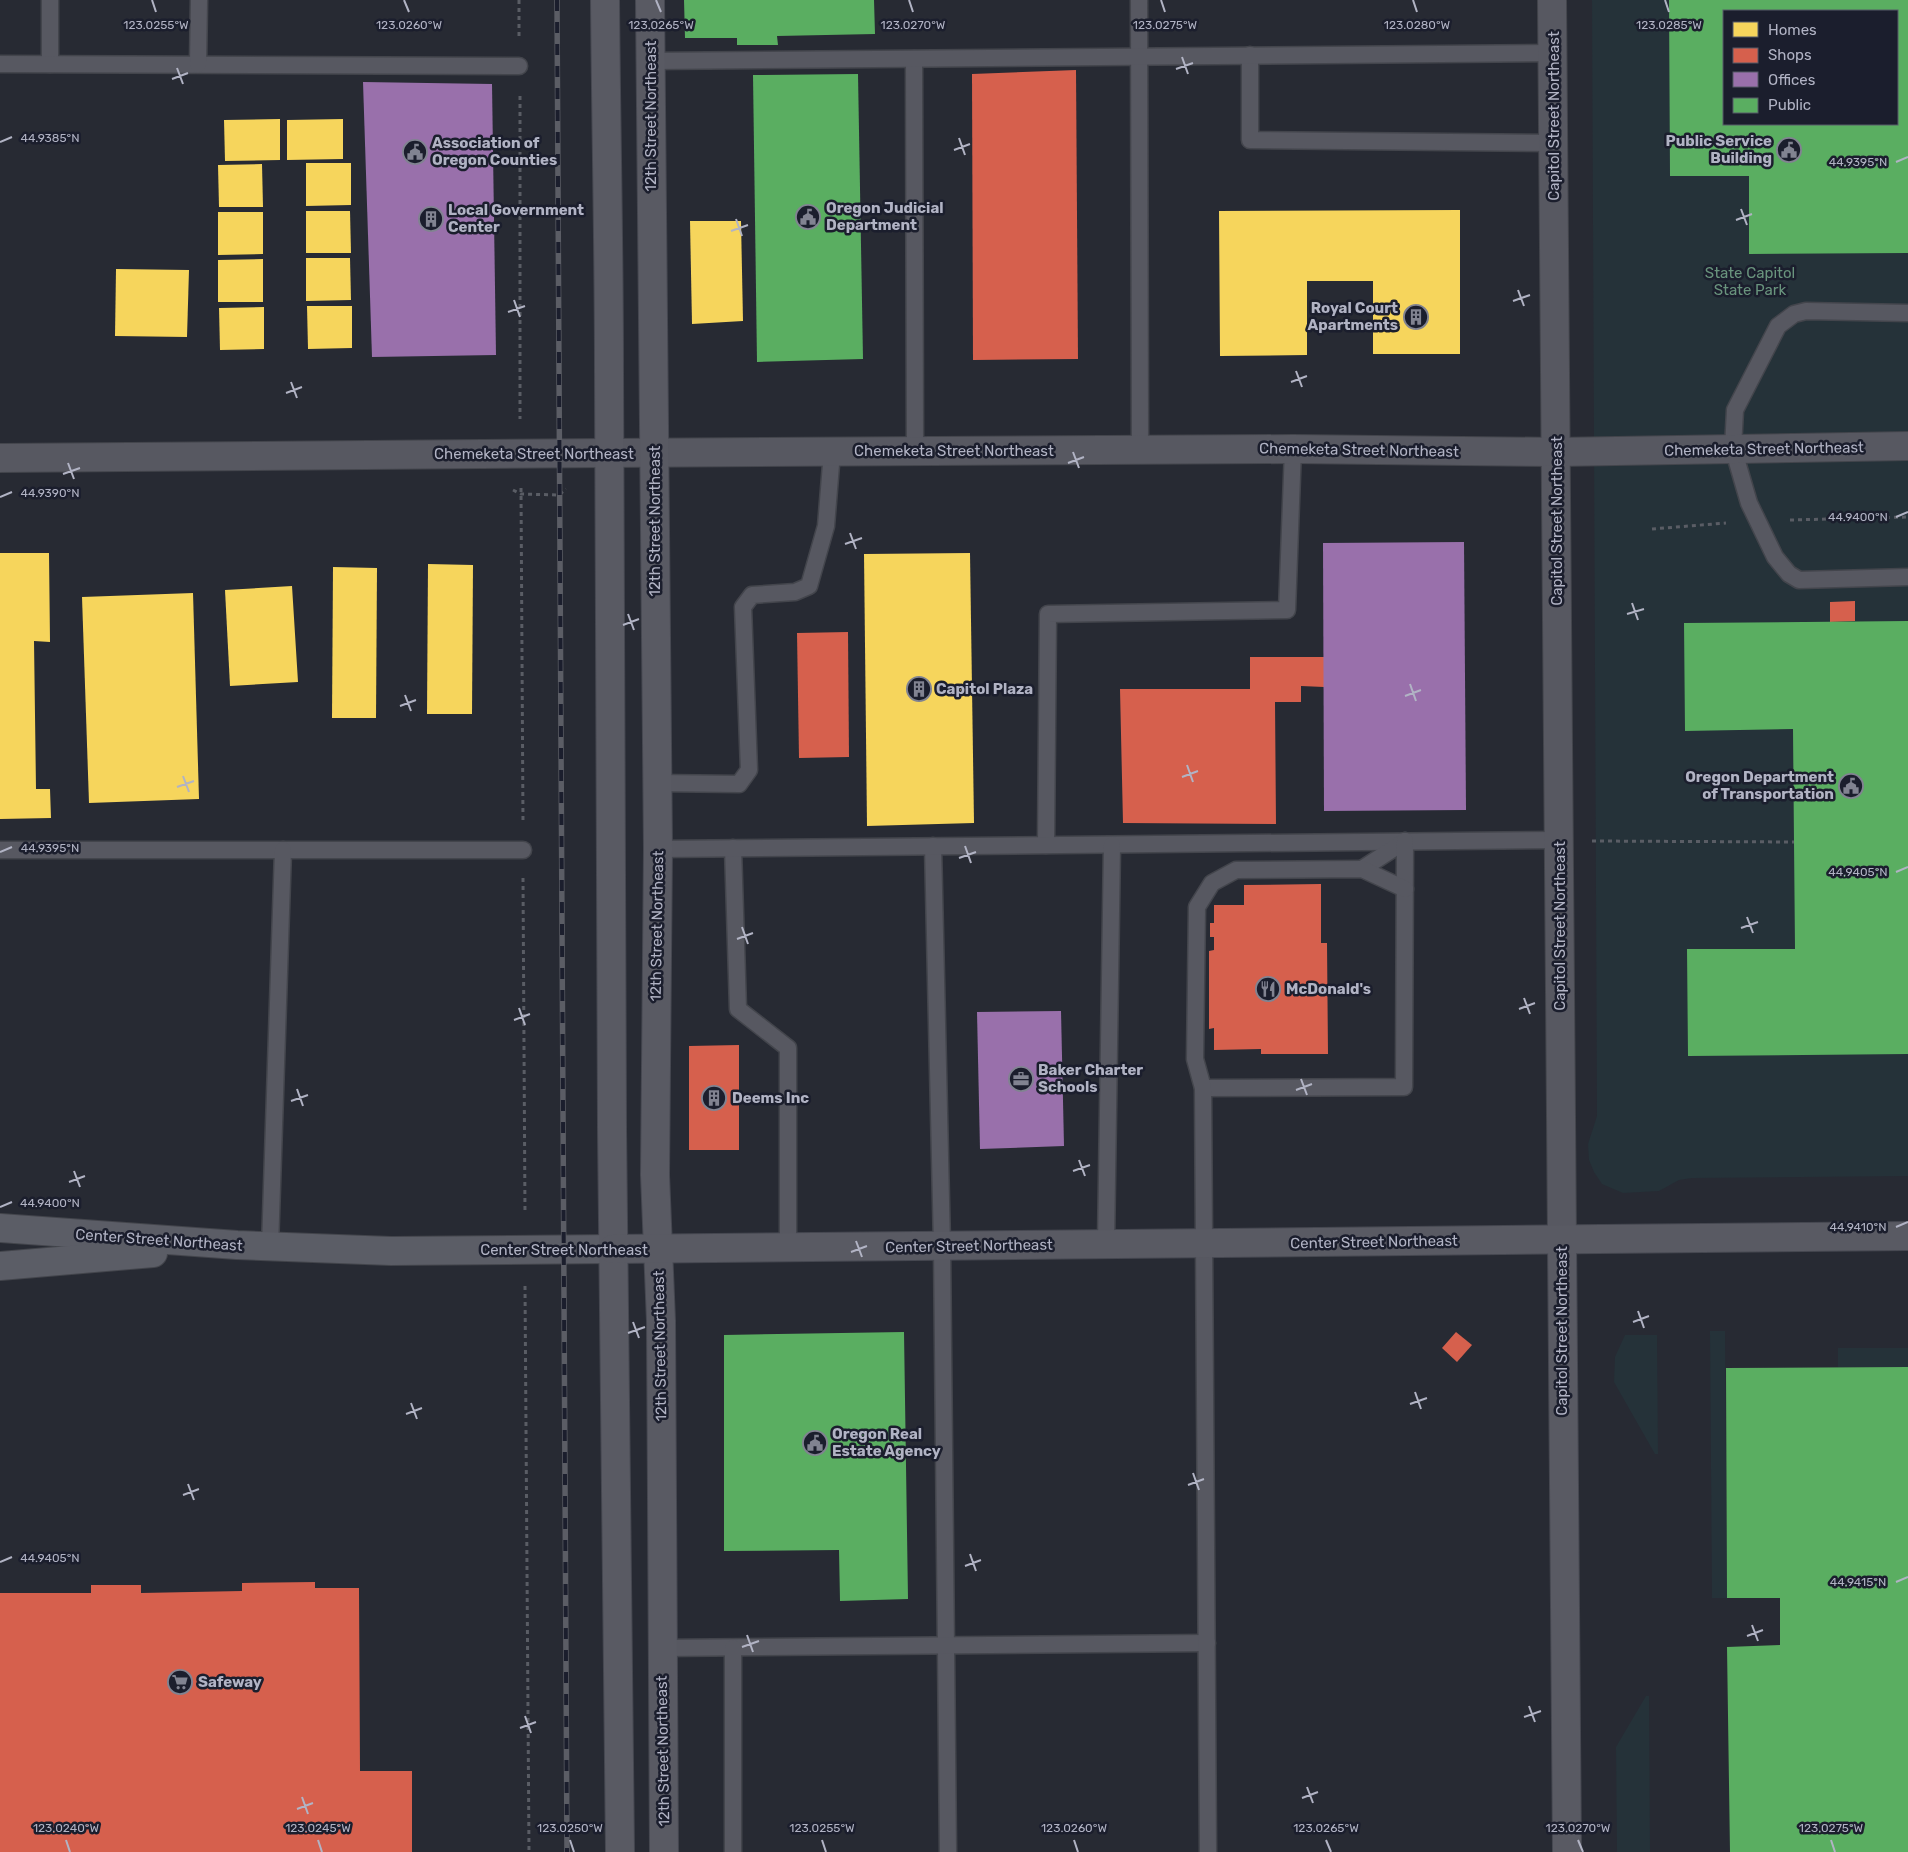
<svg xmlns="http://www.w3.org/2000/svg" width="1908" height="1852" font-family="Rubik,sans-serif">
	<rect width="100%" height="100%" fill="#272a33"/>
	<g fill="#253239" fill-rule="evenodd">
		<path d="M1592 0H1908V1176L1692 1178 1679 1180 1659 1191 1623 1193 1602 1184 1594 1172 1589 1160 1588 1144 1597 1116ZM1724 11H1897V124H1724Z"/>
		<path d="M1710 1331H1725L1727 1598H1712Z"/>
		<path d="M1625 1335H1657L1658 1454H1655L1614 1382 1615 1357Z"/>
		<rect x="1838" y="1348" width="70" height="19"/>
		<path d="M1646 1696H1649L1650 1852H1617L1616 1747Z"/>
	</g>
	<g fill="#f6d55c">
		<path d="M280 119V160L225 161 224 120Z"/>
		<path d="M343 119V159L287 160V120Z"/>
		<path d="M306 163H351V205L306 206Z"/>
		<path d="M262 164 263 207H219L218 165Z"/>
		<path d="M1460 210V354H1373V281H1307V355L1220 356 1219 211Z"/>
		<path d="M306 211H350L351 253H306Z"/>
		<path d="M218 212H263V254L218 255Z"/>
		<path d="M690 221H741L743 321 692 324Z"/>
		<path d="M306 258H350L351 300 306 301Z"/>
		<path d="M263 259V302H218V260Z"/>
		<path d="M116 269 189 270 187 337 115 336Z"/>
		<path d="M307 306H352V348L308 349Z"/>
		<path d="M264 307V349L220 350 219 308Z"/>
		<path d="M0 553H49L50 642 34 641 36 789H50L51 818 0 819Z"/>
		<path d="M970 553 974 823 867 826 864 554Z"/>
		<path d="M428 564 473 565 472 714H427Z"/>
		<path d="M333 567 377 568 376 718H332Z"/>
		<path d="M292 586 298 682 230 686 225 590Z"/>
		<path d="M193 593 199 799 89 803 82 597Z"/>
	</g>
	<g fill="#d6604d">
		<path d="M1076 70 1078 359 973 360 972 74Z"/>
		<path d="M1855 601V621L1830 622V602Z"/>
		<path d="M848 632 849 757 799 758 797 633Z"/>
		<path d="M1250 657H1324V687L1301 686V702H1275L1276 824 1123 823 1120 689H1250Z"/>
		<path d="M1321 884V943H1327L1328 1054H1261V1049L1214 1050V1028L1209 1029V951L1214 950V937H1210V923H1214V905H1244V885Z"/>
		<path d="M739 1045V1150H689V1046Z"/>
		<path d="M1456 1332 1472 1345 1457 1362 1442 1348Z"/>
		<path d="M315 1582V1588H359L360 1771H412V1852H0V1593H91V1585H141V1593L242 1591V1583Z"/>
	</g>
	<g fill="#9970ab">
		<path d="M363 82 492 84 496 355 372 357Z"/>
		<path d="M1464 542 1466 810 1324 811 1323 543Z"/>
		<path d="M1061 1011 1064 1146 980 1149 977 1012Z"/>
	</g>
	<g fill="#5aae61" fill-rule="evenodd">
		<path d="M684 0H874L875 34 777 36 778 45H737V38H685Z"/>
		<path d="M1669 0H1908V253L1749 254V176H1670ZM1724 11H1897V124H1724Z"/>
		<path d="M858 74 863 359 757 362 753 75Z"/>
		<path d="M1908 621V1054L1688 1056 1687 949H1795L1794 842 1793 729 1685 731 1684 623Z"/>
		<path d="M904 1332 908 1599 840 1601 839 1550 724 1551V1335Z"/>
		<path d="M1908 1367V1852H1730L1727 1647 1780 1645V1598H1727L1726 1368Z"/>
	</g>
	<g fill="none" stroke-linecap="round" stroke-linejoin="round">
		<defs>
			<g id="service">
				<path d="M50 0V64"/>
				<path d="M1139 0 1140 450"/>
				<path d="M1250 55V140L1554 143"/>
				<path d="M914 59 915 451"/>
				<path d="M651 61 1554 53"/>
				<path d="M0 64 519 66"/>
				<path d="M198 64 199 0"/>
				<path d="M1908 313 1806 311 1794 314 1778 326 1735 410 1733 448 1749 503 1775 557 1789 574 1799 580 1908 577"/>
				<path d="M657 783 739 784 749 770 743 607 752 595 795 592 809 586 826 526 832 452"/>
				<path d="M1046 845 1048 614 1287 610 1293 449"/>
				<path d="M933 846 942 1246 948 1852"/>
				<path d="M733 848 738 1009 788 1048V1248"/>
				<path d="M658 849 1559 840"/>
				<path d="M0 850H523"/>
				<path d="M1362 869 1405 841"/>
				<path d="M1203 1088 1404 1087 1405 841"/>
				<path d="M1106 1244 1112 845"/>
				<path d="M270 1247 283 850"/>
				<path d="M662 1648 1207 1643"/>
				<path d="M733 1852V1648"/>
				<path d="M1208 1852 1203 1088 1195 1059 1197 907 1212 883 1236 870 1362 869 1405 889"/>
			</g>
			<path id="minor" d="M0 458 608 453"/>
			<g id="tertiary">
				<path d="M1552 0 1562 1240"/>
				<path d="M608 453 1293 449 1557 452 1908 446"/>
			</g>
			<g id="secondary">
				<path d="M0 1228 237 1245 391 1251 613 1249"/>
				<path d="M0 1266 153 1253"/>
			</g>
			<g id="primary">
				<path d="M605 0C606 124 609 248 609 372 609 865 613 1359 620 1852"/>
				<path d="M650 0 658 849 655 1175 661 1321 664 1852"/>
				<path d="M1562 1240 1567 1852"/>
				<path d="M613 1249 1908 1236"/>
			</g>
		</defs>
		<use href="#service" stroke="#43454c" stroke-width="19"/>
		<use href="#minor" stroke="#43454c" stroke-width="30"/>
		<use href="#tertiary" stroke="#43454c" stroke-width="30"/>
		<use href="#secondary" stroke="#43454c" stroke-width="30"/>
		<use href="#primary" stroke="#454750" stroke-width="30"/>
		<g stroke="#5a5d65" stroke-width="3" stroke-dasharray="4 4" stroke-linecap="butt">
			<path d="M519 0V37"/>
			<path d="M520 96V419"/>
			<path d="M521 488 523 822"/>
			<path d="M513 490 521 494 559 495 566 489"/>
			<path d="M1790 520 1908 517"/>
			<path d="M1652 529 1726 523"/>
			<path d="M1592 841 1794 842"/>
			<path d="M523 878 525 1214"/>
			<path d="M525 1286 529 1852"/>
		</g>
		<use href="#service" stroke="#575861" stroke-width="16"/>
		<use href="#minor" stroke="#575861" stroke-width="28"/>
		<use href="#tertiary" stroke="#575861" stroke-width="28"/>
		<use href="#secondary" stroke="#5b5d66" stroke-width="28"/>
		<use href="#primary" stroke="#595a63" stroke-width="28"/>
		<defs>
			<path id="rail" d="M557 0 567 1852"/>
		</defs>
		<use href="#rail" stroke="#5b5d65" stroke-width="5.5"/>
		<use href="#rail" stroke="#1b1e2d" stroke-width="4" stroke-dasharray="11" stroke-linecap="butt"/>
	</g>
	<path fill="none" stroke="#b1b3c4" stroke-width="2" d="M152 0 156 12M404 0 409 12M656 0 661 12M909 0 913 12M1161 0 1165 12M1413 0 1417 12M1665 0 1669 12M1182 57 1188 74M177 68 183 84M1176 69 1193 63M172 79 188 73M959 138 965 155M0 142 12 137M954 150 970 144M1896 162 1908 157M1741 209 1747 225M736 219 742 236M1736 220 1752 214M731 231 748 225M1518 290 1524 306M514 300 520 317M1513 301 1530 295M508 312 525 306M1296 371 1302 387M291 382 297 398M1291 382 1307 376M286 393 302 387M1073 452 1079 468M68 463 74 479M1068 463 1084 457M63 474 80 468M0 497 12 492M1896 517 1908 512M850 533 856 549M845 544 862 538M1632 603 1638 620M628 614 634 630M1627 614 1644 609M623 625 639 619M1410 684 1416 701M405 695 411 711M1405 696 1421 690M400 706 416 700M1187 765 1193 782M183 776 189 792M1182 777 1198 771M177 787 194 781M965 846 971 863M0 852 12 847M959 858 976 852M1896 872 1908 867M1747 917 1753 933M742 927 748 944M1741 928 1758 922M737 939 753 933M1524 998 1530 1014M519 1008 525 1025M1519 1009 1535 1003M514 1020 530 1014M1301 1079 1307 1095M297 1089 303 1106M1296 1090 1312 1084M291 1101 308 1095M1079 1160 1085 1176M74 1171 80 1187M1073 1171 1090 1165M69 1182 85 1176M0 1207 12 1202M1896 1227 1908 1222M856 1241 862 1257M851 1252 867 1246M1638 1311 1644 1328M633 1322 639 1338M1633 1322 1649 1316M628 1333 645 1327M1415 1392 1421 1409M411 1403 417 1419M1410 1404 1427 1398M406 1414 422 1408M1193 1473 1199 1490M188 1484 194 1500M1188 1485 1204 1479M183 1495 199 1489M970 1554 976 1571M0 1562 12 1557M965 1566 981 1560M1896 1582 1908 1577M1752 1625 1758 1641M747 1635 753 1652M1747 1636 1763 1630M742 1647 759 1641M1529 1706 1535 1722M525 1716 531 1733M1524 1717 1541 1711M520 1728 536 1722M1307 1787 1313 1803M302 1797 308 1814M1302 1798 1318 1792M297 1809 313 1803M66 1840 70 1852M318 1840 322 1852M570 1840 574 1852M822 1840 826 1852M1074 1840 1078 1852M1326 1840 1331 1852M1578 1840 1583 1852M1831 1840 1835 1852"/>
	<defs>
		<symbol id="civic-ring" viewBox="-11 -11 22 22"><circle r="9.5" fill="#1b1e2d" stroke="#818391" stroke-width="1.5"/><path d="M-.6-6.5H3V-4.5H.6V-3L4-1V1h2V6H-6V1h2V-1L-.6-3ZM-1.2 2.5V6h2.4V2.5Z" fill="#818391"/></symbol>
		<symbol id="building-ring" viewBox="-11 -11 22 22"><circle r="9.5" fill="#1b1e2d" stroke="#818391" stroke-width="1.5"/><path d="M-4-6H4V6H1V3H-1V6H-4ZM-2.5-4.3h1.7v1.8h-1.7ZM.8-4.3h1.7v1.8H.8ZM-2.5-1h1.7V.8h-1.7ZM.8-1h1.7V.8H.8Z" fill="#818391"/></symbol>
		<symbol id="restaurant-ring" viewBox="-11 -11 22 22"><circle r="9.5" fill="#1b1e2d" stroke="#818391" stroke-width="1.5"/><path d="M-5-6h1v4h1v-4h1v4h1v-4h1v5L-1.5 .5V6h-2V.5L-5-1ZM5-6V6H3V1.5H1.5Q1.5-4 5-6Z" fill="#818391"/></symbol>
		<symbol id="office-ring" viewBox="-11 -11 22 22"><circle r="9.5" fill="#1b1e2d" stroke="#818391" stroke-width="1.5"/><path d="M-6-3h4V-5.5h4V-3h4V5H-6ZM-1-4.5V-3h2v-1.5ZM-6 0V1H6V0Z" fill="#818391"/></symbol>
		<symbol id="supermarket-ring" viewBox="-11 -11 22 22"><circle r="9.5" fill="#1b1e2d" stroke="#818391" stroke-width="1.5"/><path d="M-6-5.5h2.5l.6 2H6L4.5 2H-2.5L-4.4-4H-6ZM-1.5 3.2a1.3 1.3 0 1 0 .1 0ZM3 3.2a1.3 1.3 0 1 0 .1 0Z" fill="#818391"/></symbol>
	</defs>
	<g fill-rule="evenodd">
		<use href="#civic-ring" x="1775" y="136" width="28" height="28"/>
		<use href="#civic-ring" x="401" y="138" width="28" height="28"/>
		<use href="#civic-ring" x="794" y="203" width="28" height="28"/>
		<use href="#building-ring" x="417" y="205" width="28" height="28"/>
		<use href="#building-ring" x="1402" y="303" width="28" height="28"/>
		<use href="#building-ring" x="905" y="675" width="28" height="28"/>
		<use href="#civic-ring" x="1837" y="772" width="28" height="28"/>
		<use href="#restaurant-ring" x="1254" y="975" width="28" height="28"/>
		<use href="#office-ring" x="1007" y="1065" width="28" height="28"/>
		<use href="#building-ring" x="700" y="1084" width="28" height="28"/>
		<use href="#civic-ring" x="801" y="1429" width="28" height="28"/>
		<use href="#supermarket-ring" x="166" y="1668" width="28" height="28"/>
	</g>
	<g text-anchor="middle" stroke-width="5" stroke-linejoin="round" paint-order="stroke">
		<g font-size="15" fill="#b1b3c4" stroke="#1b1e2d">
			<text transform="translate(651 116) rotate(-90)" y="5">12th Street Northeast</text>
			<text transform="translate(1554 116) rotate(-90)" y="5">Capitol Street Northeast</text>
			<text transform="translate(1764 449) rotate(-1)" y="5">Chemeketa Street Northeast</text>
			<text transform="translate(1359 450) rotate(1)" y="5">Chemeketa Street Northeast</text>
			<text x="954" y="456">Chemeketa Street Northeast</text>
			<text x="534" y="459">Chemeketa Street Northeast</text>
			<text transform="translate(655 521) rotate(-90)" y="5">12th Street Northeast</text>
			<text transform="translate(1557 521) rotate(-90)" y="5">Capitol Street Northeast</text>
			<text transform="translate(657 926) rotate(-89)" y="5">12th Street Northeast</text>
			<text transform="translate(1560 926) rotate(-90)" y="5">Capitol Street Northeast</text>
			<text transform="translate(159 1240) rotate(4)" y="5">Center Street Northeast</text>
			<text transform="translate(1374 1242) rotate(-1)" y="5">Center Street Northeast</text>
			<text transform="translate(969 1246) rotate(-1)" y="5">Center Street Northeast</text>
			<text x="564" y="1255">Center Street Northeast</text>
			<text transform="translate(1562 1331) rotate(-90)" y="5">Capitol Street Northeast</text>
			<text transform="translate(660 1346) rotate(-91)" y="5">12th Street Northeast</text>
			<text transform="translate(663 1751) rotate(-91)" y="5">12th Street Northeast</text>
		</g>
		<g font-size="15" font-weight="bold" fill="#b1b3c4" stroke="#1b1e2d" text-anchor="start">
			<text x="1772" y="146" text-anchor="end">Public Service<tspan x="1772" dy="17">Building</tspan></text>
			<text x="432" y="148">Association of<tspan x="432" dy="17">Oregon Counties</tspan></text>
			<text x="826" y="213">Oregon Judicial<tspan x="826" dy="17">Department</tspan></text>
			<text x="448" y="215">Local Government<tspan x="448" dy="17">Center</tspan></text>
			<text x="1398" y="313" text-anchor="end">Royal Court<tspan x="1398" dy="17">Apartments</tspan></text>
			<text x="936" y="694">Capitol Plaza</text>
			<text x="1834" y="782" text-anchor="end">Oregon Department<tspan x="1834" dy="17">of Transportation</tspan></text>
			<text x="1286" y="994">McDonald's</text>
			<text x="1038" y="1075">Baker Charter<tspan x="1038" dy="17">Schools</tspan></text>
			<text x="732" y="1103">Deems Inc</text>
			<text x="832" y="1439">Oregon Real<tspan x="832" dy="17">Estate Agency</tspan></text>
			<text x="198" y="1687">Safeway</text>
		</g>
		<g font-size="15" fill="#69947d" stroke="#1b1e2d">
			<text x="1750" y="278">State Capitol<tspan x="1750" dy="17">State Park</tspan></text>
		</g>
	</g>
	<g font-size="12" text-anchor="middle" fill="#b1b3c4" stroke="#1b1e2d" stroke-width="5" stroke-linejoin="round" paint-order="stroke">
		<text x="1417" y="29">123.0280°W</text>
		<text x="1669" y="29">123.0285°W</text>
		<text x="156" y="29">123.0255°W</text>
		<text x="409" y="29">123.0260°W</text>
		<text x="661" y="29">123.0265°W</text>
		<text x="913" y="29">123.0270°W</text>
		<text x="1165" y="29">123.0275°W</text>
		<text x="50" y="142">44.9385°N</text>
		<text x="1858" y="166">44.9395°N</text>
		<text x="50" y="497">44.9390°N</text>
		<text x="1858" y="521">44.9400°N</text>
		<text x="50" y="852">44.9395°N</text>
		<text x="1858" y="876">44.9405°N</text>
		<text x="50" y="1207">44.9400°N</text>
		<text x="1858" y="1231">44.9410°N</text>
		<text x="50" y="1562">44.9405°N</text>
		<text x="1858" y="1586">44.9415°N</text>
		<text x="66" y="1832">123.0240°W</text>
		<text x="318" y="1832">123.0245°W</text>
		<text x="570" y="1832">123.0250°W</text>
		<text x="822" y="1832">123.0255°W</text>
		<text x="1074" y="1832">123.0260°W</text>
		<text x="1326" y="1832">123.0265°W</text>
		<text x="1578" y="1832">123.0270°W</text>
		<text x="1831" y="1832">123.0275°W</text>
	</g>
	<rect x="1723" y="10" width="175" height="115" fill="#1b1e2d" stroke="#575a69"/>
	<rect x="1733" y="22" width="25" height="15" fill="#f6d55c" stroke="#575a69"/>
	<text x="1768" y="35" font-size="15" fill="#b1b3c4">Homes</text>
	<rect x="1733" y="48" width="25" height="15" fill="#d6604d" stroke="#575a69"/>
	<text x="1768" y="60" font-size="15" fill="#b1b3c4">Shops</text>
	<rect x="1733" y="72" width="25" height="15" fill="#9970ab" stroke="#575a69"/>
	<text x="1768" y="85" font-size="15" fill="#b1b3c4">Offices</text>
	<rect x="1733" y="98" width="25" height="15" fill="#5aae61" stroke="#575a69"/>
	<text x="1768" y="110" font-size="15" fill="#b1b3c4">Public</text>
</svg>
